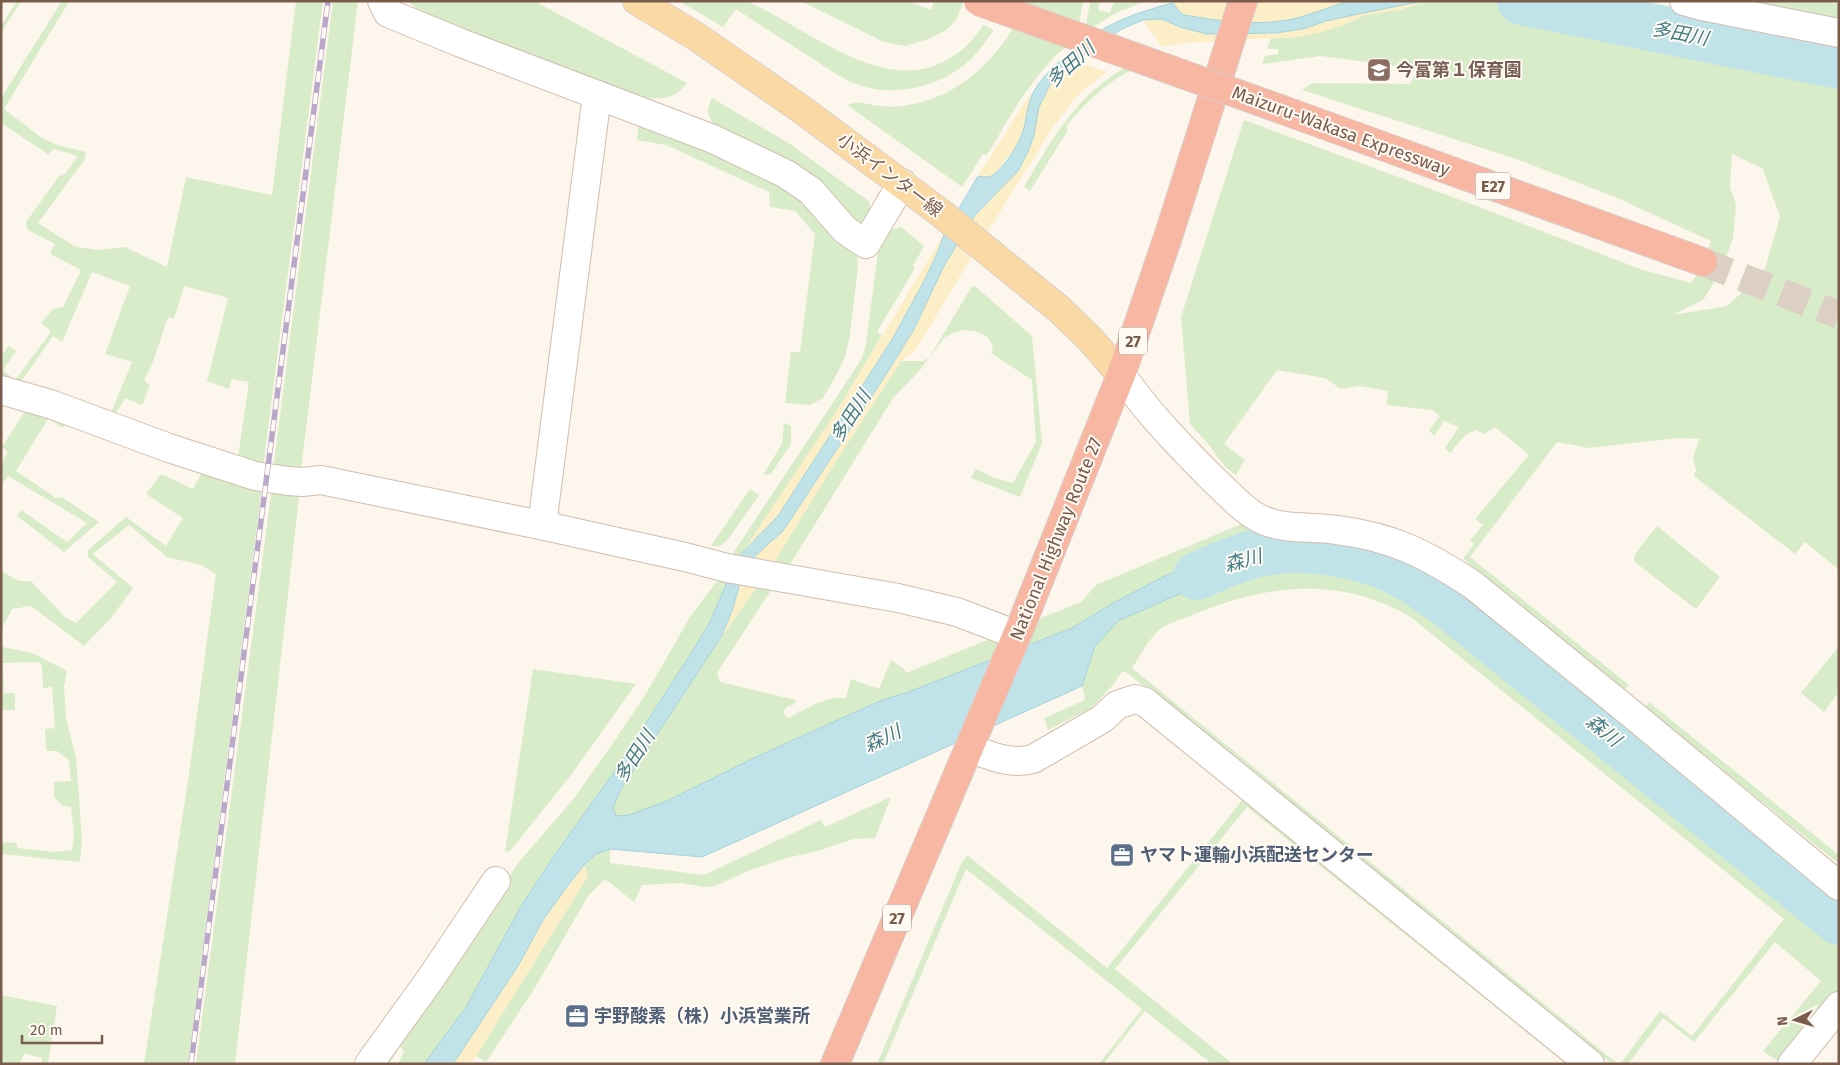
<svg xmlns="http://www.w3.org/2000/svg" width="1840" height="1065" font-family="'Fira Sans','Noto Sans JP',sans-serif">
	<rect width="100%" height="100%" fill="#fdf6ec"/>
	<g fill="#d8ecc9" fill-rule="evenodd">
		<path d="M17 1H21L1 33V26Z"/>
		<path d="M62 1H68L67 5 4 109 42 138 60 146 86 152 85 159 38 223 76 247 98 250 125 247 167 267 186 177 272 195 296 1H323L263 468 237 464 249 382 232 379 229 389 207 381 228 298 184 286 174 319 168 317 153 362 144 380 150 386 142 405 125 398 115 415 1 384V356L9 346 16 351 3 370 15 380 51 332 41 323 53 309 63 307 81 270 50 254 55 244 28 230 26 222 59 176 64 175 78 156 54 149 48 154 1 123V98ZM92 272 130 286 105 354 132 362 111 413 20 383 53 336 62 342Z"/>
		<path d="M333 1H358L301 470H273Z"/>
		<path d="M407 1H534L687 83C675 99 665 99 646 98L443 22 420 11Z"/>
		<path d="M679 1C692 1 739 0 748 2 805 26 881 96 945 61 963 51 972 42 983 25L994 30C987 39 981 49 973 57 944 86 895 99 856 84 840 78 825 66 810 57 785 41 760 25 736 9L723 27Z"/>
		<path d="M801 1H907L931 10 934 1H964L956 20 945 31 926 40 905 46 884 42Z"/>
		<path d="M1028 1H1083L1077 37 1054 57 1037 77 1020 100 987 155 983 154 962 187 847 105C859 100 868 105 881 106 889 107 900 107 908 105 952 98 988 69 1011 31 1017 21 1021 11 1028 1Z"/>
		<path d="M1090 1H1100L1098 10 1110 13 1114 1H1145L1114 14 1085 32Z"/>
		<path d="M1426 1H1491L1507 3 1776 54 1839 69V570L1805 542 1795 554 1694 476 1696 470 1693 458 1699 439 1679 438 1588 448 1557 442 1470 557 1629 685 1625 689 1621 688 1463 559 1474 544 1470 541 1483 525 1475 519 1529 455 1495 427 1484 434 1476 430 1465 435 1450 453 1445 448 1459 427 1444 421 1434 436 1429 430 1440 416 1432 410 1387 405 1388 391 1359 386 1341 389 1325 378 1277 370 1224 444 1245 460 1236 475 1225 467 1210 446 1190 424 1181 317 1244 120 1474 205 1640 269 1691 283 1703 265 1711 241 1615 197 1516 159 1302 90 1312 83 1410 84 1416 72 1390 65 1321 56 1262 64 1265 56 1278 54V49H1267L1271 38 1298 37 1341 26 1365 15 1399 10ZM1732 154 1763 169 1780 217 1764 272 1727 306 1673 315 1703 300 1721 271 1733 238 1736 204 1730 188Z"/>
		<path d="M1569 1H1605L1839 47V55Z"/>
		<path d="M1746 1H1826L1839 4V21Z"/>
		<path d="M1146 63C1113 77 1088 98 1066 127L1068 130 1030 191 1024 187C1047 148 1068 109 1105 81 1112 76 1119 70 1127 67 1133 64 1140 64 1146 63Z"/>
		<path d="M712 98 790 144 870 202 869 216 862 228 719 130C709 119 704 113 712 98Z"/>
		<path d="M639 122 704 148 806 198 854 249 857 256 858 266 850 334 846 354 838 372 823 398 810 405 785 403 791 352H800L815 234 795 211 770 207 769 192 666 145 637 140Z"/>
		<path d="M901 227 924 246 913 266 915 268 877 332 882 335 838 409 735 564 709 624 690 655 619 765 552 859 520 908 466 1007 424 1064H398L404 1052 400 1046 389 1064H382L519 862 575 797 615 740 644 697 690 617 720 577 730 558 851 375 863 356 866 343 879 245C883 235 889 229 901 227Z"/>
		<path d="M972 286H975L1032 336 1042 443 1020 497 971 478 976 469 994 478 1013 483 1036 442 1032 380 991 353 993 346 988 337 974 331 961 330 945 337 920 370 893 398 786 571 773 587 717 673 720 682 796 700 795 704 787 707 783 712 787 718C807 710 823 696 846 698L851 679 879 689 891 660 904 669 906 673 1081 602 1096 585 1246 522 1368 545 1443 573 1839 896V910L1436 583 1403 564 1362 549 1320 541H1287L1256 544 1221 554 1165 576 1115 602 1072 628 906 693 882 700 758 756 667 801 629 815 616 816 613 808 621 789 721 637 770 569 831 469 901 361H923L929 358Z"/>
		<path d="M29 405 70 418 63 428 48 419 16 471 56 498 62 497 99 522 64 552 17 516 21 510 67 542 87 523 8 476 1 485V464L8 452 2 447Z"/>
		<path d="M784 423 791 426V444L771 474 763 475 782 444Z"/>
		<path d="M206 464 262 487 188 1064H144L188 781 216 574 201 565 167 557 129 525 93 554 133 588 111 618 84 646 31 606 12 609 1 630V571L19 581H31L65 617 76 623 117 582 88 557V550L126 517 166 546 183 518 146 494 161 474 193 489Z"/>
		<path d="M272 487 300 488 235 1064H196Z"/>
		<path d="M750 489 759 495 729 538 721 546H711Z"/>
		<path d="M1657 526 1720 577 1696 609 1636 563 1634 559 1635 554Z"/>
		<path d="M1285 559C1306 559 1327 559 1348 564 1383 572 1412 590 1442 610L1839 933V988L1779 1062 1763 1051 1821 981 1775 942 1694 1042 1663 1018 1628 1064H1620L1660 1011 1692 1036 1784 919 1412 618C1344 577 1272 583 1200 612 1190 617 1171 621 1162 628 1150 636 1140 656 1132 668L1618 1064H1612L1126 672H1122L1112 686 1091 708 1048 730 1044 718 1085 700 1082 686 1095 646 1118 621 1229 572 1260 563Z"/>
		<path d="M1 644 3 647 32 653 67 671 64 686 66 718 76 758 82 839 80 862 1 854V842L17 843V848L54 852 72 850 74 835 71 807 63 806 54 797V782L71 781 69 760 57 751H46L45 729 55 728 52 687 43 688 42 666 39 662 3 663 4 693H15V710H1Z"/>
		<path d="M1839 646V692L1824 712 1801 693Z"/>
		<path d="M533 669 636 684 571 775 510 851 505 852Z"/>
		<path d="M1649 702 1839 855V864L1645 708Z"/>
		<path d="M891 797 875 838 853 839 821 850 787 858 750 870 715 886 705 887 680 883 642 885 634 902 605 879 588 896 536 986 486 1062 476 1056 588 876 584 865 596 854 610 849V863L704 875 821 820 825 827Z"/>
		<path d="M1244 798 1571 1064H1566L1247 807 1115 969 1233 1064H1212L1145 1011 1103 1064H1099L1142 1009 966 869 883 1064H877L961 864 967 855 1107 968Z"/>
		<path d="M1 995 57 1006 48 1064H42V1058L24 1053 20 1064H1Z"/>
	</g>
	<g fill="#fcefc7">
		<path d="M1181 1H1351C1330 6 1309 16 1288 20 1253 26 1219 21 1184 15L1179 11 1173 3Z"/>
		<path d="M1426 1 1399 10 1365 15 1341 26 1318 33 1298 37 1184 43 1162 47 1143 20 1162 19 1180 27 1207 34 1276 33 1303 29 1326 21 1363 13Z"/>
		<path d="M1076 61 1106 72 1077 96 1053 127 960 276 915 351 901 361 831 469 770 569 721 637 732 611 741 580 755 556 783 531 887 373 914 329 945 264 975 215 1018 171 1028 152 1034 135 1039 107 1050 85Z"/>
		<path d="M1034 91 1028 107 1023 132 1018 145 993 175 987 178 978 176 1025 102Z"/>
		<path d="M945 232 936 256 924 281 893 338 778 516 743 552 838 409Z"/>
		<path d="M584 865 588 876 476 1056 469 1064H453L518 966 543 920Z"/>
	</g>
	<path fill="#bfe3e8" stroke="#a5d3da" d="M1351 1H1424L1363 13 1326 21 1303 29 1276 33 1207 34 1180 27 1162 19 1143 20 1120 30 1086 53 1064 71 1050 85 1039 107 1034 135 1028 152 1018 171 975 215 945 264 914 329 887 373 783 531 755 556 741 580 732 611 721 637 621 789 613 808 616 816 629 815 667 801 758 756 882 700 906 693 1072 628 1115 602 1165 576 1221 554 1256 544 1260 563 1229 572 1118 621 1095 646 1082 686 702 857 610 849 596 854 584 865 569 884 543 920 518 966 453 1064H424L466 1007 520 908 552 859 619 765 690 655 709 624 735 564 743 552 778 516 893 338 924 281 936 256 945 232 978 176C984 177 988 178 993 175 1004 167 1019 145 1023 131 1027 118 1027 104 1034 91 1041 79 1052 68 1062 59 1096 28 1129 14 1173 3L1179 11 1184 15C1219 21 1253 26 1288 20 1309 16 1330 6 1351 1Z"/>
	<g fill="none" stroke-linecap="round" stroke-linejoin="round">
		<g stroke="#bfe3e8" stroke-width="48">
			<path d="M1521 1 1839 65"/>
			<path d="M1197 576C1216 568 1234 559 1254 554 1303 542 1367 553 1410 578 1423 586 1435 595 1448 604L1839 921"/>
		</g>
		<path stroke="#dcd0c4" stroke-width="28" stroke-dasharray="28 14" stroke-linecap="butt" d="M1703 262 1839 315"/>
		<defs>
			<g id="minor">
				<path d="M382 1 388 13 461 43 713 139 786 174 811 191 845 230 866 244 902 183"/>
				<path d="M1684 1 1702 6 1839 33"/>
				<path d="M1121 375C1133 390 1144 406 1157 420 1174 440 1193 459 1212 478 1228 493 1245 513 1265 521 1288 530 1313 526 1337 530 1393 537 1426 554 1473 585L1633 715 1839 886"/>
				<path d="M1 390 53 405 169 448 255 476 288 481 302 482 321 480 545 526 685 557 727 568 898 598 957 612 1017 635"/>
				<path d="M545 526 544 510 597 95"/>
				<path d="M969 748C991 756 1010 765 1033 759L1102 719 1117 705 1135 699 1145 702 1590 1064"/>
				<path d="M369 1064 431 978 496 881"/>
				<path d="M1792 1064 1839 1006"/>
			</g>
			<path id="major" d="M637 1 697 37 801 109 942 214 1059 309 1091 340 1121 375"/>
			<g id="highway">
				<path d="M1283 110 1703 262"/>
				<path d="M835 1064 1022 623 1121 375 1169 234 1243 1"/>
			</g>
		</defs>
		<use href="#minor" stroke="#d1beb0" stroke-width="30"/>
		<use href="#major" stroke="#dad1cd" stroke-width="30"/>
		<use href="#highway" stroke="#dad1cd" stroke-width="30"/>
		<use href="#minor" stroke="#fff" stroke-width="28"/>
		<use href="#major" stroke="#fbd9a5" stroke-width="28"/>
		<use href="#highway" stroke="#f7b7a3" stroke-width="28"/>
		<defs>
			<path id="rail" d="M191 1064 328 1"/>
		</defs>
		<use href="#rail" stroke="#b9a8c9" stroke-width="5.5"/>
		<use href="#rail" stroke="#fffaf3" stroke-width="4" stroke-dasharray="11" stroke-linecap="butt"/>
		<defs>
			<path id="highway-bridge" d="M978 1 1283 110"/>
		</defs>
		<use href="#highway-bridge" stroke="#dad1cd" stroke-width="30" stroke-linecap="butt"/>
		<use href="#highway-bridge" stroke="#f7b7a3" stroke-width="28"/>
	</g>
	<defs>
		<symbol id="school-square" viewBox="-11 -11 22 22"><rect x="-9" y="-9" width="18" height="18" rx="4" fill="#8d6e63" stroke="#fffaf3"/><path d="M0-5L7-2L0 1L-7-2ZM-4 1L0 2.5L4 1V4Q0 6-4 4Z" fill="#fff"/></symbol>
		<symbol id="office-square" viewBox="-11 -11 22 22"><rect x="-9" y="-9" width="18" height="18" rx="4" fill="#5c6f8a" stroke="#fffaf3"/><path d="M-6-3h4V-5.5h4V-3h4V5H-6ZM-1-4.5V-3h2v-1.5ZM-6 0V1H6V0Z" fill="#fff"/></symbol>
	</defs>
	<g fill-rule="evenodd">
		<use href="#school-square" x="1365" y="56" width="28" height="28"/>
		<use href="#office-square" x="1108" y="841" width="28" height="28"/>
		<use href="#office-square" x="563" y="1002" width="28" height="28"/>
	</g>
	<g text-anchor="middle" stroke-width="4" stroke-linejoin="round" paint-order="stroke">
		<g fill="#fffaf3" stroke="#a28b7f" stroke-width="1">
			<rect x="1475.5" y="172.5" width="35" height="27" rx="4"/>
			<rect x="1119" y="327.5" width="28" height="27" rx="4"/>
			<rect x="883" y="904.5" width="28" height="27" rx="4"/>
		</g>
		<g font-size="16" font-weight="bold" fill="#7a5c4d">
			<text x="1493" y="192">E27</text>
			<text x="1133" y="347">27</text>
			<text x="897" y="924">27</text>
		</g>
		<g font-size="18" font-weight="bold" fill="#785e54" stroke="#fffaf3" text-anchor="start">
			<text x="1396" y="76">今富第１保育園</text>
		</g>
		<g font-size="18" fill="#7a5c4d" stroke="#fffaf3">
			<text transform="translate(1341 131) rotate(20)" y="6">Maizuru-Wakasa Expressway</text>
			<text transform="translate(890 175) rotate(37)" y="6">小浜インター線</text>
			<text transform="translate(1056 539) rotate(-68)" y="6">National Highway Route 27</text>
		</g>
		<g font-size="18" font-weight="bold" fill="#4e5e75" stroke="#fffaf3" text-anchor="start">
			<text x="1140" y="861">ヤマト運輸小浜配送センター</text>
			<text x="594" y="1022">宇野酸素（株）小浜営業所</text>
		</g>
		<g font-size="19" font-style="italic" fill="#437c86" stroke="#fffaf3">
			<text transform="translate(1680 33) rotate(11)" y="7">多田川</text>
			<text transform="translate(1070 64) rotate(-42)" y="7">多田川</text>
			<text transform="translate(850 416) rotate(-57)" y="7">多田川</text>
			<text transform="translate(1243 560) rotate(-15)" y="7">森川</text>
			<text transform="translate(1604 730) rotate(39)" y="7">森川</text>
			<text transform="translate(882 738) rotate(-25)" y="7">森川</text>
			<text transform="translate(634 756) rotate(-57)" y="7">多田川</text>
		</g>
	</g>
	<rect width="1840" height="1065" fill="none" stroke="#7a5c4d" stroke-width="5"/>
	<g transform="translate(1795 1020) rotate(265)" stroke="#fffaf3" stroke-width="4" paint-order="stroke">
	<path d="M0-4L9 19L0 12L-9 19Z" fill="#7a5c4d"/>
	<text y="-8" font-size="14" font-weight="bold" text-anchor="middle" fill="#7a5c4d">N</text>
	</g>
	<path d="M22 1035v8h80v-8" fill="none" stroke="#7a5c4d" stroke-width="2.5"/>
	<text x="30" y="1035" font-size="15" fill="#7a5c4d" stroke="#fffaf3" stroke-width="4" paint-order="stroke">20 m</text>
</svg>
